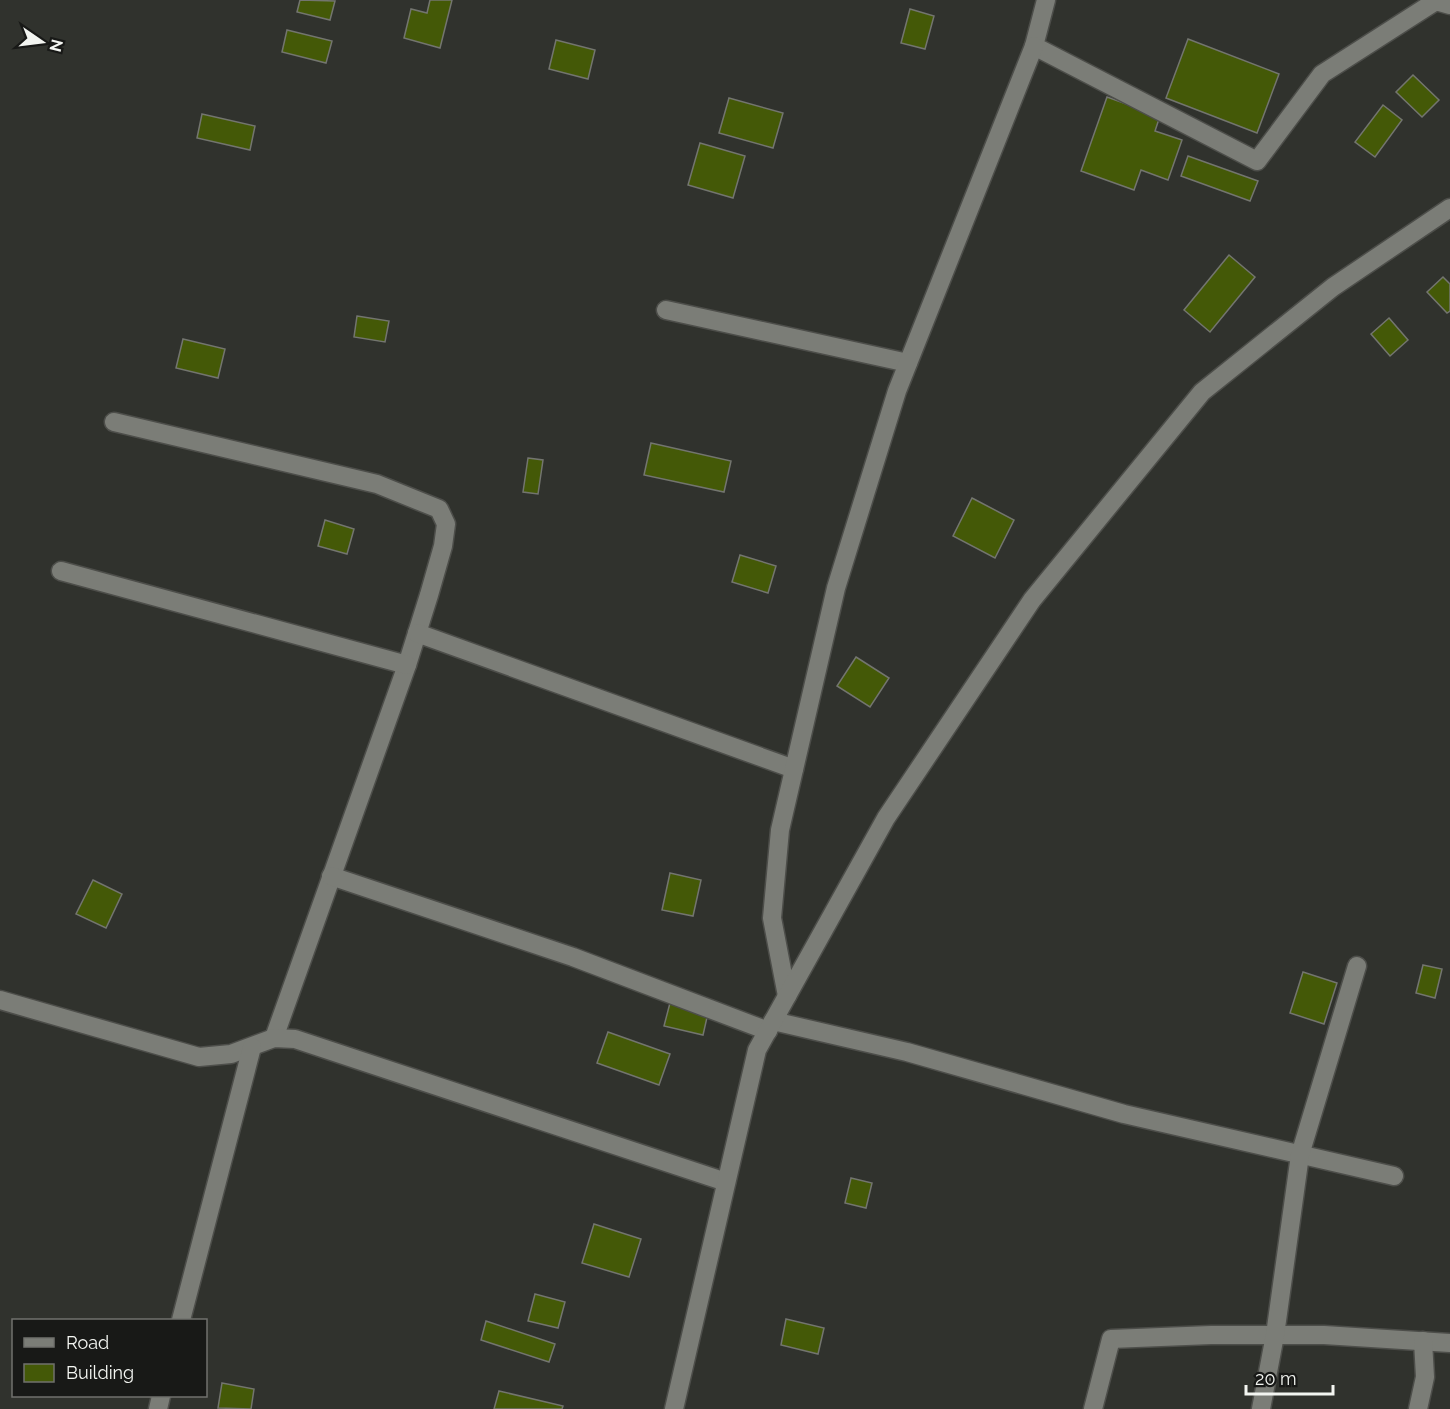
<svg xmlns="http://www.w3.org/2000/svg" width="1450" height="1409" font-family="Raleway,sans-serif">
	<rect width="100%" height="100%" fill="#30322d"/>
	<g fill="#445907" stroke="#73756f" stroke-width="1.5">
		<path d="M300 0 335 1 330 20 297 12Z"/>
		<path d="M430 0H452L440 48 404 38 411 9 427 13Z"/>
		<path d="M910 9 934 16 925 49 901 43Z"/>
		<path d="M287 30 332 41 326 63 282 52Z"/>
		<path d="M1188 39 1279 74 1257 133 1166 98Z"/>
		<path d="M556 40 595 50 588 79 549 69Z"/>
		<path d="M1413 75 1439 100 1422 117 1396 92Z"/>
		<path d="M1107 97 1160 116 1155 131 1182 140 1168 180 1141 170 1134 190 1081 171Z"/>
		<path d="M729 98 783 113 773 148 719 133Z"/>
		<path d="M1383 105 1402 120 1375 157 1355 142Z"/>
		<path d="M202 114 255 126 250 150 197 138Z"/>
		<path d="M700 143 745 156 733 198 688 185Z"/>
		<path d="M1188 156 1258 181 1250 201 1181 176Z"/>
		<path d="M1229 255 1255 277 1210 332 1184 310Z"/>
		<path d="M1443 277 1450 284V311L1447 313 1427 292Z"/>
		<path d="M357 316 389 321 385 342 354 337Z"/>
		<path d="M1389 318 1408 340 1390 356 1371 334Z"/>
		<path d="M183 339 225 349 218 378 176 368Z"/>
		<path d="M651 443 731 461 724 492 644 475Z"/>
		<path d="M528 458 543 460 538 494 523 492Z"/>
		<path d="M972 498 1014 520 995 558 953 536Z"/>
		<path d="M325 520 354 529 347 554 318 546Z"/>
		<path d="M740 555 776 566 768 593 732 582Z"/>
		<path d="M856 657 889 678 870 707 837 686Z"/>
		<path d="M670 873 701 880 693 916 662 910Z"/>
		<path d="M93 880 122 894 106 928 76 914Z"/>
		<path d="M1423 965 1442 969 1435 998 1416 993Z"/>
		<path d="M1303 972 1337 983 1324 1024 1290 1013Z"/>
		<path d="M670 1003 708 1013 703 1035 664 1026Z"/>
		<path d="M608 1032 670 1054 659 1085 597 1063Z"/>
		<path d="M851 1178 872 1183 866 1208 845 1203Z"/>
		<path d="M594 1224 641 1239 629 1277 582 1263Z"/>
		<path d="M535 1294 565 1302 558 1328 528 1321Z"/>
		<path d="M786 1319 824 1328 818 1354 781 1345Z"/>
		<path d="M486 1321 555 1344 549 1362 481 1340Z"/>
		<path d="M222 1383 254 1389 251 1409 218 1408Z"/>
		<path d="M499 1391 563 1406 562 1409H494Z"/>
	</g>
	<g fill="none" stroke-linecap="round" stroke-linejoin="round">
		<defs>
			<g id="street">
				<path d="M1046 0 1034 46 1257 161 1322 74 1436 1 1450 5"/>
				<path d="M666 310 908 363"/>
				<path d="M114 422 377 484 439 509 446 524 443 546 429 595 407 665 274 1038"/>
				<path d="M61 571 407 665"/>
				<path d="M417 633 794 769"/>
				<path d="M331 876 573 957 768 1031"/>
				<path d="M787 996 772 918 780 830 836 588 897 391 1034 46"/>
				<path d="M0 1000 199 1057 231 1054 274 1038 295 1039 726 1182"/>
				<path d="M773 1021 907 1052 1124 1114 1394 1176"/>
				<path d="M181 1320 252 1047"/>
				<path d="M158 1409 161 1396"/>
				<path d="M674 1409 757 1050 886 818 1032 600 1202 392 1333 287 1450 208"/>
				<path d="M1093 1409 1111 1339 1211 1335H1324L1450 1343"/>
				<path d="M1261 1409 1275 1335 1300 1155 1357 966"/>
				<path d="M1418 1409 1425 1377 1423 1341"/>
			</g>
		</defs>
		<use href="#street" stroke="#4d4e4a" stroke-width="21"/>
		<use href="#street" stroke="#7b7d77" stroke-width="18"/>
	</g>
	<rect x="12" y="1319" width="195" height="78" fill="#181917" stroke="#70716e" stroke-width="1.5"/>
	<rect x="24" y="1338" width="30" height="9" fill="#7b7d77" stroke="#70716e" stroke-width="1.5"/>
	<text x="66" y="1349" font-size="18" fill="#f3f5f1">Road</text>
	<rect x="24" y="1364" width="30" height="18" fill="#445907" stroke="#70716e" stroke-width="1.5"/>
	<text x="66" y="1379" font-size="18" fill="#f3f5f1">Building</text>
	<g transform="translate(42 42) rotate(104)" stroke="#181917" stroke-width="4.5" paint-order="stroke">
	<path d="M0-4.5L10 22L0 15L-10 22Z" fill="#f3f5f1"/>
	<text y="-9" font-size="16" font-weight="bold" text-anchor="middle" fill="#f3f5f1">N</text>
	</g>
	<path d="M1246 1385v9h87v-9" fill="none" stroke="#f3f5f1" stroke-width="3"/>
	<text x="1255" y="1385" font-size="18" fill="#f3f5f1" stroke="#181917" stroke-width="4.5" paint-order="stroke">20 m</text>
</svg>
